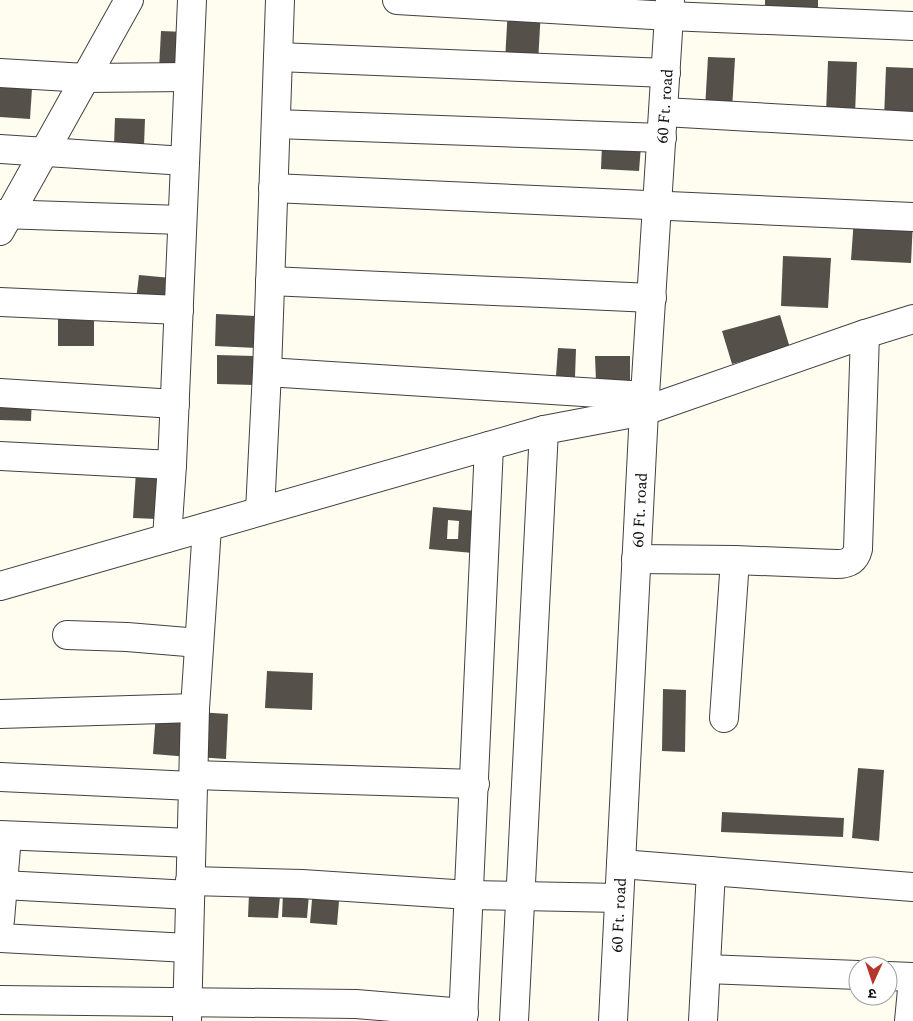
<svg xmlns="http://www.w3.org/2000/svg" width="913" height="1021" font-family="Spectral,'Noto Sans Devanagari',serif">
	<rect width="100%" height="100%" fill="#fefdef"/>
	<g fill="#56504a" fill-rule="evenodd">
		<path d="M765 0H818V10L765 9Z"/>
		<path d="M508 7 541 9 538 63 505 61Z"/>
		<path d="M161 31 185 32 182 71 159 70Z"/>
		<path d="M708 57 735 58 732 110 705 109Z"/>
		<path d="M828 61 857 62 855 115 826 113Z"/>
		<path d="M886 67 913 68V120L884 119Z"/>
		<path d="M0 86 32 88 30 119 0 117Z"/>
		<path d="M115 118 145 119 144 146 114 145Z"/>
		<path d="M602 144 641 146 639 171 601 169Z"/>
		<path d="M854 218 913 221 911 263 851 260Z"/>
		<path d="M783 256 831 258 828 308 781 306Z"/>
		<path d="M139 275 171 278 167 304 136 301Z"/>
		<rect x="58" y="314" width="36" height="32"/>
		<path d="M216 314 257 316 256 348 215 346Z"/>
		<path d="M780 315 790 348 732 364 722 331Z"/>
		<path d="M558 348 576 349 575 377 556 376Z"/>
		<path d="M217 355 254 356V385L217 384Z"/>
		<path d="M595 356H630V381H596Z"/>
		<path d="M0 397H32L31 421 0 420Z"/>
		<path d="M136 471 159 472 157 519 133 518Z"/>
		<path d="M433 507 476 511 473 553 429 549ZM448 520 459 521 458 539H447Z"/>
		<path d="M267 671 313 673 312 710 265 708Z"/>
		<path d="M663 689 686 690 685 752 662 751Z"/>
		<path d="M156 712 192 714 189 757 153 754Z"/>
		<path d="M198 712 228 714 226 759 196 757Z"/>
		<path d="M858 768 884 770 879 841 852 838Z"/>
		<path d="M722 812 844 818 843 837 721 832Z"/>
		<path d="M313 888 340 889 337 925 310 923Z"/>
		<path d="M283 893 309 894 307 918 282 917Z"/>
		<path d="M249 894 280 896 278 918 248 917Z"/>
	</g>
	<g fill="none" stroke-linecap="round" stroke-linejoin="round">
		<defs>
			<g id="minor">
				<path d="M397 0 669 16 913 26"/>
				<path d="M278 57 666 73"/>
				<path d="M0 73 86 78 188 77"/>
				<path d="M664 112 913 126"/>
				<path d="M276 124 662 138"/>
				<path d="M0 149 185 161"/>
				<path d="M273 188 913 217"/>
				<path d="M0 214 182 220"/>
				<path d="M0 231 129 0"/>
				<path d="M270 281 652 298"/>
				<path d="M0 302 179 310"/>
				<path d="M267 372 646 396"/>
				<path d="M0 393 175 404"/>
				<path d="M0 456 172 465"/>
				<path d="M260 511 267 372 280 0"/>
				<path d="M167 538 172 465 192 0"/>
				<path d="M636 559 735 560 836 564C847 564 855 561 858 549L865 334"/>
				<path d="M0 586 544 430 644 411 865 334 913 319"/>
				<path d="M67 635 127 637 199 643"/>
				<path d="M0 714 195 708"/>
				<path d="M724 718 735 560"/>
				<path d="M194 775 475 784"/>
				<path d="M0 777 192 786"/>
				<path d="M0 835 191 843"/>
				<path d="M621 864 913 887"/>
				<path d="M190 881 302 884 469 895 619 898"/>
				<path d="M3 885 190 895"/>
				<path d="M0 920 7 836"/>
				<path d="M0 938 188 948"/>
				<path d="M706 969 858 975"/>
				<path d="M888 976 913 977"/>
				<path d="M0 1000 356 1004 464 1013"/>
				<path d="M187 1021 195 708 207 527"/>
				<path d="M463 1021 489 446"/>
				<path d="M514 1021 544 430"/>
				<path d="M613 1021 644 411 670 0"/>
				<path d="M703 1021 711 871"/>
				<path d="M909 1021 913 979"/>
			</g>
		</defs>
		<use href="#minor" stroke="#414141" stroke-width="30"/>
		<use href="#minor" stroke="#fff" stroke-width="28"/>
	</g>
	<g text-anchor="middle" stroke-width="5" stroke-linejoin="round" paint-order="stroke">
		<g font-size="16" fill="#0e0e0e" stroke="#fff">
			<text transform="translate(664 106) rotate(-86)" y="6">60 Ft. road</text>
			<text transform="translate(639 510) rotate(-87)" y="6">60 Ft. road</text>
			<text transform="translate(618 915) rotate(-87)" y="6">60 Ft. road</text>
		</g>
	</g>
	<g transform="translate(873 981) rotate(183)"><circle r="24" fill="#ffffff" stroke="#9f9f9f"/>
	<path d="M0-4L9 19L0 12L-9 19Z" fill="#b6352d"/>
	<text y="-8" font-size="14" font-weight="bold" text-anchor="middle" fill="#0e0e0e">उ</text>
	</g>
</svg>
